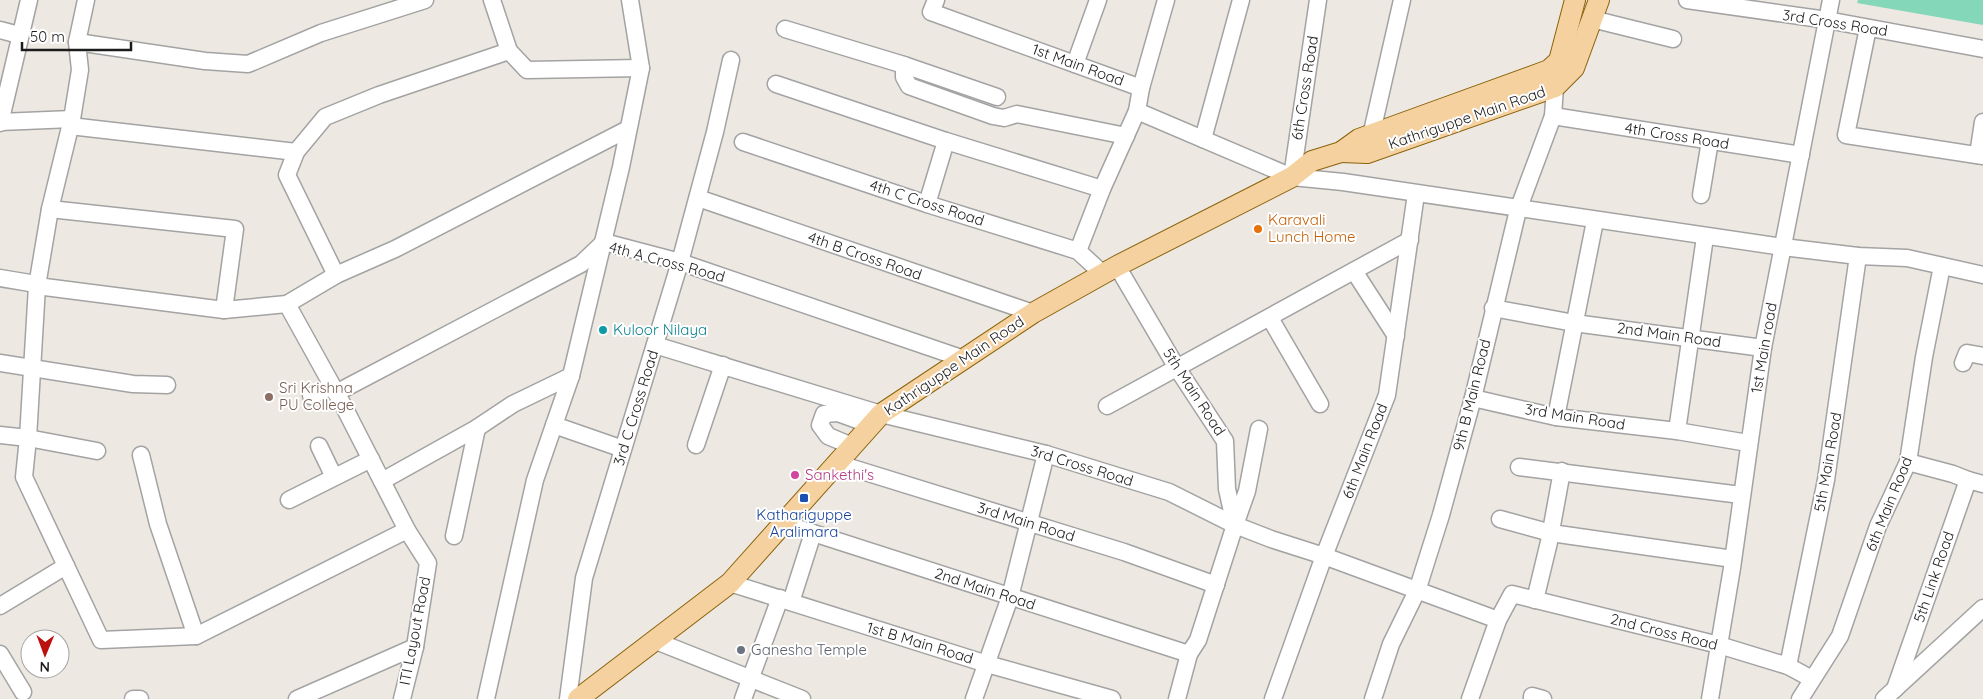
<svg xmlns="http://www.w3.org/2000/svg" width="1983" height="699" font-family="Quicksand,sans-serif">
	<rect width="100%" height="100%" fill="#ede9e2"/>
	<path fill="#84d7b9" d="M1858 0H1983V25L1857 3Z"/>
	<g fill="none" stroke-linecap="round" stroke-linejoin="round">
		<defs>
			<g id="minor">
				<path d="M86 0 77 42 80 70 72 119 50 209 37 286 28 438 24 477 101 640 196 636 407 530"/>
				<path d="M492 0 509 51 527 70 641 68"/>
				<path d="M936 0 931 12 1141 88 1137 111 1292 177 1343 182 1783 247 1858 256 1907 258 1983 275"/>
				<path d="M1687 0 1827 20 1983 49"/>
				<path d="M1592 19 1673 39"/>
				<path d="M1868 28 1846 135 1983 156"/>
				<path d="M785 29 904 65 997 97"/>
				<path d="M0 30 19 35"/>
				<path d="M77 42 205 61 248 64 321 33 425 0"/>
				<path d="M1075 64 1098 0"/>
				<path d="M904 65V77L909 86 993 116 1004 118 1017 114 1126 136"/>
				<path d="M776 84 946 141 1102 189"/>
				<path d="M1141 88 1166 0"/>
				<path d="M1553 116 1801 155"/>
				<path d="M0 122 72 119"/>
				<path d="M0 123 29 0"/>
				<path d="M70 126 296 152"/>
				<path d="M1371 136 1402 0"/>
				<path d="M1203 139 1241 0"/>
				<path d="M743 142 927 204 1078 251 1103 274"/>
				<path d="M1978 155 1983 122"/>
				<path d="M1292 177 1318 0"/>
				<path d="M1701 195 1710 141"/>
				<path d="M698 198 1033 313"/>
				<path d="M927 204 946 141"/>
				<path d="M50 209 235 229 224 310"/>
				<path d="M1078 251 1102 189 1137 111"/>
				<path d="M1117 266 1177 368 1225 441 1227 489 1235 525 1198 640 1189 654 1177 699"/>
				<path d="M1354 271 1396 336"/>
				<path d="M336 275 287 175 296 152 325 117 379 95 509 51"/>
				<path d="M0 278 30 283 37 286 224 310 287 304 336 275 395 249 628 129"/>
				<path d="M287 304 343 405 407 530 428 563 415 647 402 699"/>
				<path d="M1493 308 1574 323 1763 348"/>
				<path d="M1270 318 1320 404"/>
				<path d="M655 345 881 414 1046 454 1169 492 1235 525 1271 539 1324 556 1498 620"/>
				<path d="M0 363 133 384 167 385"/>
				<path d="M1963 363 1967 353 1983 356"/>
				<path d="M336 393 581 264 604 242 680 262 964 359"/>
				<path d="M311 396 332 386"/>
				<path d="M1473 398 1556 417 1677 431 1748 443"/>
				<path d="M1107 406 1410 240"/>
				<path d="M1556 417 1595 221"/>
				<path d="M554 425 623 449"/>
				<path d="M1677 431 1705 237"/>
				<path d="M0 435 28 438 97 451"/>
				<path d="M696 445 723 365"/>
				<path d="M319 446 334 477"/>
				<path d="M852 446 828 436 820 425 824 414 838 413 871 425"/>
				<path d="M141 455 158 524 196 636"/>
				<path d="M1908 462 1953 474 1968 480"/>
				<path d="M836 463 1124 552 1216 585"/>
				<path d="M1519 467 1741 495"/>
				<path d="M382 481 477 428 513 404 571 376"/>
				<path d="M289 500 371 459"/>
				<path d="M1500 519 1551 533 1733 559"/>
				<path d="M782 523 1189 654"/>
				<path d="M1235 525 1247 491 1259 429"/>
				<path d="M454 536 477 428"/>
				<path d="M730 583 987 664 1112 699"/>
				<path d="M1535 600 1549 542 1562 471"/>
				<path d="M791 602 813 533"/>
				<path d="M0 606 66 566"/>
				<path d="M656 641 802 699"/>
				<path d="M0 654 23 692"/>
				<path d="M1788 666 1826 480 1858 256"/>
				<path d="M1895 689 1968 480 1983 484"/>
				<path d="M133 699H140"/>
				<path d="M297 699 415 647"/>
				<path d="M486 699 535 480 571 376 621 167 641 68 630 0"/>
				<path d="M568 699 584 578 680 262 715 132 731 60"/>
				<path d="M743 699 780 598"/>
				<path d="M974 699 1010 597 1046 454"/>
				<path d="M1273 699 1324 556 1387 395 1416 194"/>
				<path d="M1373 699 1391 644 1417 591 1441 515 1473 398 1518 210 1553 116 1555 87"/>
				<path d="M1470 699 1498 620 1512 594 1719 645 1788 666 1812 679"/>
				<path d="M1532 699V696L1543 699"/>
				<path d="M1710 699 1732 568 1763 348 1831 0"/>
				<path d="M1800 699 1840 636 1878 526 1908 462 1924 357 1942 266"/>
				<path d="M1884 699 1983 608"/>
			</g>
			<g id="major">
				<path d="M1341 152 1367 153 1555 87 1574 68 1599 0"/>
				<path d="M578 699 730 583 881 414 1033 313 1117 266 1292 177 1312 161 1341 152 1359 139 1549 70 1559 61 1575 0"/>
			</g>
		</defs>
		<use href="#minor" stroke="#a3a3a3" stroke-width="19"/>
		<use href="#major" stroke="#8a620a" stroke-width="22"/>
		<use href="#minor" stroke="#fff" stroke-width="16"/>
		<use href="#major" stroke="#f5d19f" stroke-width="20"/>
	</g>
	<circle fill="#e8710a" stroke="#fff" stroke-width="2" cx="1258" cy="229" r="5"/>
	<circle fill="#0f9aa8" stroke="#fff" stroke-width="2" cx="603" cy="330" r="5"/>
	<circle fill="#8d6e63" stroke="#fff" stroke-width="2" cx="269" cy="397" r="5"/>
	<circle fill="#d1479c" stroke="#fff" stroke-width="2" cx="795" cy="475" r="5"/>
	<rect fill="#1a4fb4" stroke="#fff" stroke-width="2" x="799" y="493" width="10" height="10" rx="2.5"/>
	<circle fill="#6b7280" stroke="#fff" stroke-width="2" cx="741" cy="650" r="5"/>
	<g text-anchor="middle" stroke-width="4" stroke-linejoin="round" paint-order="stroke">
		<g font-size="15" fill="#1c1c1c" stroke="#fff">
			<text transform="translate(1835 23) rotate(9)" y="5">3rd Cross Road</text>
			<text transform="translate(1078 65) rotate(20)" y="5">1st Main Road</text>
			<text transform="translate(1305 88) rotate(-81)" y="5">6th Cross Road</text>
			<text transform="translate(1467 118) rotate(-19)" y="5">Kathriguppe Main Road</text>
			<text transform="translate(1677 136) rotate(9)" y="5">4th Cross Road</text>
			<text transform="translate(927 203) rotate(18)" y="5">4th C Cross Road</text>
			<text transform="translate(865 256) rotate(19)" y="5">4th B Cross Road</text>
			<text transform="translate(667 262) rotate(15)" y="5">4th A Cross Road</text>
			<text transform="translate(1669 335) rotate(8)" y="5">2nd Main Road</text>
			<text transform="translate(1764 348) rotate(-80)" y="5">1st Main road</text>
			<text transform="translate(954 366) rotate(-34)" y="5">Kathriguppe Main Road</text>
			<text transform="translate(1194 392) rotate(57)" y="5">5th Main Road</text>
			<text transform="translate(1472 395) rotate(-76)" y="5">9th B Main Road</text>
			<text transform="translate(636 408) rotate(-73)" y="5">3rd C Cross Road</text>
			<text transform="translate(1575 417) rotate(9)" y="5">3rd Main Road</text>
			<text transform="translate(1365 451) rotate(-69)" y="5">6th Main Road</text>
			<text transform="translate(1828 462) rotate(-80)" y="5">5th Main Road</text>
			<text transform="translate(1082 466) rotate(17)" y="5">3rd Cross Road</text>
			<text transform="translate(1889 504) rotate(-68)" y="5">6th Main Road</text>
			<text transform="translate(1026 522) rotate(17)" y="5">3rd Main Road</text>
			<text transform="translate(1934 577) rotate(-71)" y="5">5th Link Road</text>
			<text transform="translate(985 589) rotate(18)" y="5">2nd Main Road</text>
			<text transform="translate(415 631) rotate(-79)" y="5">ITI Layout Road</text>
			<text transform="translate(1664 632) rotate(14)" y="5">2nd Cross Road</text>
			<text transform="translate(920 643) rotate(17)" y="5">1st B Main Road</text>
		</g>
		<g font-size="15" fill="#c56008" stroke="#fff" text-anchor="start">
			<text x="1268" y="225">Karavali<tspan x="1268" dy="17">Lunch Home</tspan></text>
		</g>
		<g font-size="15" fill="#0d838f" stroke="#fff" text-anchor="start">
			<text x="613" y="335">Kuloor Nilaya</text>
		</g>
		<g font-size="15" fill="#785e54" stroke="#fff" text-anchor="start">
			<text x="279" y="393">Sri Krishna<tspan x="279" dy="17">PU College</tspan></text>
		</g>
		<g font-size="15" fill="#b23c85" stroke="#fff" text-anchor="start">
			<text x="805" y="480">Sankethi's</text>
		</g>
		<g font-size="15" fill="#164399" stroke="#fff">
			<text x="804" y="520">Kathariguppe<tspan x="804" dy="17">Aralimara</tspan></text>
		</g>
		<g font-size="15" fill="#5b616d" stroke="#fff" text-anchor="start">
			<text x="751" y="655">Ganesha Temple</text>
		</g>
	</g>
	<g transform="translate(45 654) rotate(181)"><circle r="24" fill="#ffffff" stroke="#a4a4a4"/>
	<path d="M0-4L9 19L0 12L-9 19Z" fill="#bb100d"/>
	<text y="-8" font-size="14" font-weight="bold" text-anchor="middle" fill="#1c1c1c">N</text>
	</g>
	<path d="M22 42v8h109v-8" fill="none" stroke="#1c1c1c" stroke-width="2.5"/>
	<text x="30" y="42" font-size="15" fill="#1c1c1c" stroke="#ffffff" stroke-width="4" paint-order="stroke">50 m</text>
</svg>
